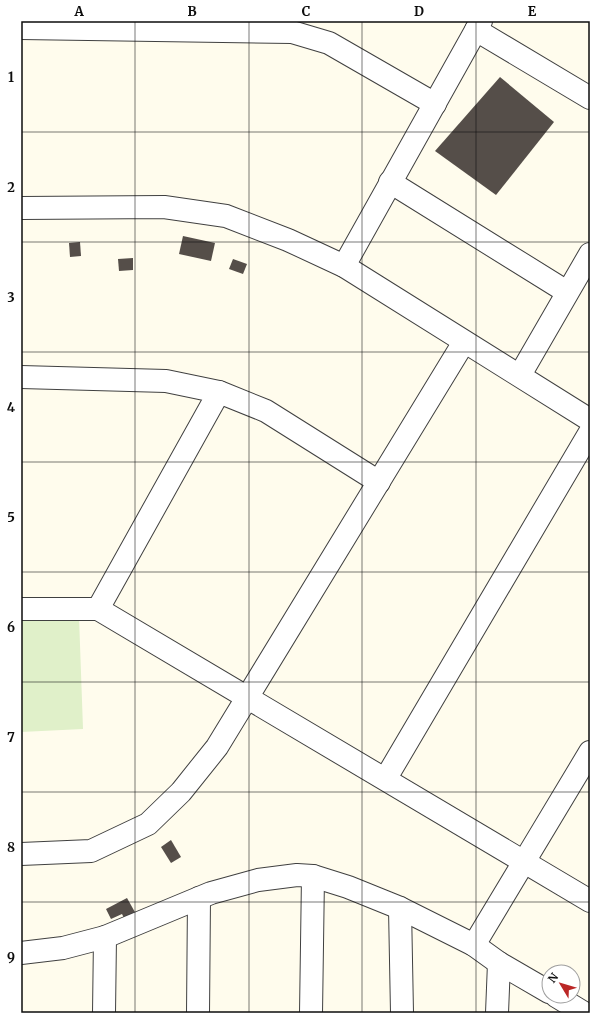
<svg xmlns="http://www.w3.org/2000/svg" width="611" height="1034" font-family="Merriweather,serif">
	<rect width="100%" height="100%" fill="#fffced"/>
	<path fill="#e0f0c9" d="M21 617H79L83 729 21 732Z"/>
	<g fill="#554e49">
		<path d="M500 77 554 122 496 195 435 151Z"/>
		<path d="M183 236 215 243 211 261 179 254Z"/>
		<path d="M80 242 81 256 70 257 69 243Z"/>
		<path d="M133 258V270L119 271 118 259Z"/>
		<path d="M233 259 247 264 243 274 229 269Z"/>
		<path d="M171 840 181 857 171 863 161 847Z"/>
		<path d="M127 898 136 914 125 920 122 914 111 919 106 909Z"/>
	</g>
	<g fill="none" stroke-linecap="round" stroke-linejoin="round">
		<defs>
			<g id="minor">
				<path d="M21 28 292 32 329 43 435 104"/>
				<path d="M476 30 590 98"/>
				<path d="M390 182 567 292"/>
				<path d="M21 208 164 207 226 216 288 240 344 266 590 420"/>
				<path d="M344 266 481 21"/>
				<path d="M520 375 590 254"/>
				<path d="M21 377 166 381 219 392 266 411 379 482"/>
				<path d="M21 609H98L590 901"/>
				<path d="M98 609 219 392"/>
				<path d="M386 778 590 432"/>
				<path d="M21 854 91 851 148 824 181 792 217 747 464 342"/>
				<path d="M400 908 402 1013"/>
				<path d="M474 945 590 752"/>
				<path d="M21 953 63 948 105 937 211 893 258 880 297 875 313 876 348 887 400 908 474 945 499 963 549 992"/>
				<path d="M556 996 584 1013"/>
				<path d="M104 1013 105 937"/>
				<path d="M198 1013 199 898"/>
				<path d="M311 1013 313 876"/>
				<path d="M497 1013 499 963"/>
			</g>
		</defs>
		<use href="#minor" stroke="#404040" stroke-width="24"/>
		<use href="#minor" stroke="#fff" stroke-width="22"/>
	</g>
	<path fill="none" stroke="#0d0d0d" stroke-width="1" stroke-opacity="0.55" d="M135 21V1013M249 21V1013M362 21V1013M476 21V1013M21 132H590M21 242H590M21 352H590M21 462H590M21 572H590M21 682H590M21 792H590M21 902H590"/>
	<rect width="611" height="1034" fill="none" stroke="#ffffff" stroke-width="44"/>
	<g transform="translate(561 984) rotate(308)"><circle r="19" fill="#ffffff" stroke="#9e9e9e"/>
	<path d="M0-3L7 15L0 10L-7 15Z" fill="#bb2726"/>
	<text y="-6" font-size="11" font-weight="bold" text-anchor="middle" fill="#0d0d0d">N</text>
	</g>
	<rect x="22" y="22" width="567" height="990" fill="none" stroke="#0d0d0d" stroke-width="1.5"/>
	<g font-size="13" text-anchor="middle" font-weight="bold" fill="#0d0d0d">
		<text x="79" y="16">A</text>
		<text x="192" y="16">B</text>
		<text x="306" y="16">C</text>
		<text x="419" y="16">D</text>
		<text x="532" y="16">E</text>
		<text x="11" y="82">1</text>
		<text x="11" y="192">2</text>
		<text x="11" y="302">3</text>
		<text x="11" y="412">4</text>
		<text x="11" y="522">5</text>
		<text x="11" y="632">6</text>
		<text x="11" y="742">7</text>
		<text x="11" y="852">8</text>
		<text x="11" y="962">9</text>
	</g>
</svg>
